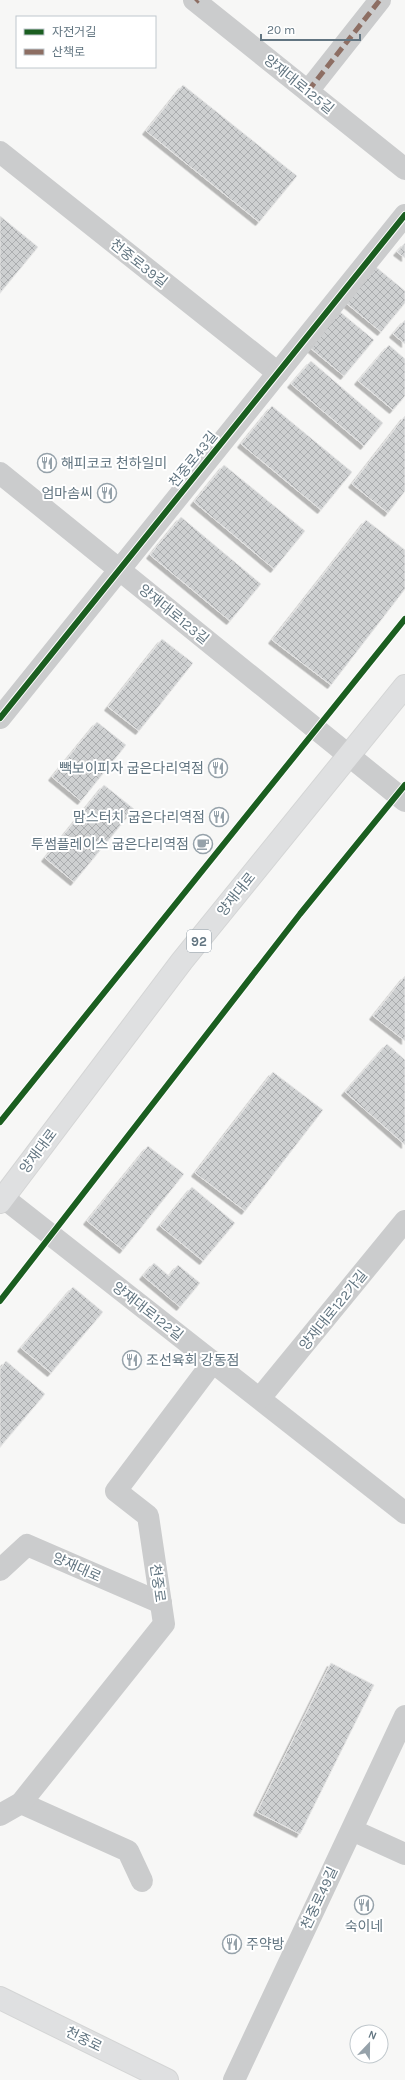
<svg xmlns="http://www.w3.org/2000/svg" width="405" height="2080" font-family="Karla,'Noto Sans KR',sans-serif">
	<defs>
		<pattern id="building-cross-hatch" width="8" height="8" patternUnits="userSpaceOnUse"><rect width="8" height="8" fill="#ced0d1"/><path d="M0 0l8 8M0 8l8-8" fill="none" stroke="#abadaf"/></pattern>
		<filter id="shadow"><feDropShadow dx="-3.5" dy="3.5" stdDeviation="0" flood-color="#0004"/></filter>
	</defs>
	<rect width="100%" height="100%" fill="#f7f7f6"/>
	<g fill="url(#building-cross-hatch)" stroke="#e6e6e6" filter="url(#shadow)">
		<path d="M183 85 297 176 259 222 146 131Z"/>
		<path d="M0 216 38 247 0 293Z"/>
		<path d="M405 243V258L397 252Z"/>
		<path d="M376 267 405 291V303L381 332 346 303Z"/>
		<path d="M339 311 374 340 344 376 309 347Z"/>
		<path d="M405 320V344L393 334Z"/>
		<path d="M389 345 405 359V396L393 410 358 381Z"/>
		<path d="M311 361 383 423 364 446 291 384Z"/>
		<path d="M272 406 352 472 321 510 241 444Z"/>
		<path d="M405 416V491L388 513 352 484Z"/>
		<path d="M224 465 305 531 274 569 194 502Z"/>
		<path d="M181 517 261 584 230 621 150 555Z"/>
		<path d="M366 520 405 550V589L331 685 272 640Z"/>
		<path d="M162 639 193 663 139 731 108 707Z"/>
		<path d="M97 722 126 745 81 801 52 777Z"/>
		<path d="M104 785 134 809 74 882 45 858Z"/>
		<path d="M405 976V1041L373 1016Z"/>
		<path d="M387 1044 405 1060V1145L345 1092Z"/>
		<path d="M273 1072 323 1110 245 1211 195 1173Z"/>
		<path d="M148 1146 184 1174 123 1250 87 1221Z"/>
		<path d="M192 1187 235 1223 203 1261 160 1226Z"/>
		<path d="M154 1263 169 1276 178 1265 200 1283 180 1307 143 1276Z"/>
		<path d="M73 1287 103 1312 51 1373 21 1348Z"/>
		<path d="M6 1361 45 1394 0 1447V1369Z"/>
		<path d="M331 1663 374 1685 300 1834 257 1812Z"/>
	</g>
	<g fill="none" stroke-linecap="round" stroke-linejoin="round">
		<defs>
			<path id="secondary" d="M0 1998 167 2080"/>
			<path id="primary" d="M0 1202 182 961 405 686"/>
		</defs>
		<use href="#secondary" stroke="#d4d5d5" stroke-width="24"/>
		<use href="#primary" stroke="#d4d5d5" stroke-width="24"/>
		<g stroke="#cbcccd" stroke-width="22">
			<path d="M194 0 405 169"/>
			<path d="M308 91 380 0"/>
			<path d="M0 152 278 373"/>
			<path d="M0 473 405 801"/>
			<path d="M0 718 405 215"/>
			<path d="M0 1195 405 1513"/>
			<path d="M260 1398 405 1221"/>
			<path d="M0 1570 27 1545 161 1603"/>
			<path d="M21 1803 128 1851 142 1881"/>
			<path d="M0 1815 21 1803 164 1624 148 1516 116 1491 213 1362"/>
			<path d="M352 1830 405 1854"/>
			<path d="M234 2080 405 1716"/>
		</g>
		<use href="#secondary" stroke="#dfe0e1" stroke-width="22"/>
		<use href="#primary" stroke="#dfe0e1" stroke-width="22"/>
		<g stroke="#8d6e63" stroke-width="5" stroke-dasharray="10 5" stroke-linecap="butt">
			<path d="M196 2 198 0"/>
			<path d="M308 91 380 0"/>
		</g>
		<defs>
			<g id="cycleway">
				<path d="M0 718 405 215"/>
				<path d="M0 1122 405 619"/>
				<path d="M0 1301 300 914 405 785"/>
			</g>
		</defs>
		<use href="#cycleway" stroke="#fff" stroke-width="8"/>
		<use href="#cycleway" stroke="#1b5e20" stroke-width="6"/>
	</g>
	<defs>
		<symbol id="restaurant-ring" viewBox="-11 -11 22 22"><circle r="9.5" fill="#fff" stroke="#96a2aa" stroke-width="1.5"/><path d="M-5-6h1v4h1v-4h1v4h1v-4h1v5L-1.5 .5V6h-2V.5L-5-1ZM5-6V6H3V1.5H1.5Q1.5-4 5-6Z" fill="#96a2aa"/></symbol>
		<symbol id="cafe-ring" viewBox="-11 -11 22 22"><circle r="9.5" fill="#fff" stroke="#96a2aa" stroke-width="1.5"/><path d="M-5.5-4.5H6V0H3Q3 3.5 0 3.5H-2.5Q-5.5 3.5-5.5 0ZM3-3.2v2h1.7v-2ZM-6 4.5H4V6H-6Z" fill="#96a2aa"/></symbol>
	</defs>
	<g fill-rule="evenodd">
		<use href="#restaurant-ring" x="36" y="452" width="22" height="22"/>
		<use href="#restaurant-ring" x="96" y="482" width="22" height="22"/>
		<use href="#restaurant-ring" x="207" y="757" width="22" height="22"/>
		<use href="#restaurant-ring" x="208" y="806" width="22" height="22"/>
		<use href="#cafe-ring" x="192" y="833" width="22" height="22"/>
		<use href="#restaurant-ring" x="121" y="1349" width="22" height="22"/>
		<use href="#restaurant-ring" x="353" y="1894" width="22" height="22"/>
		<use href="#restaurant-ring" x="221" y="1933" width="22" height="22"/>
	</g>
	<g text-anchor="middle" stroke-width="4" stroke-linejoin="round" paint-order="stroke">
		<rect fill="#fff" stroke="#919ea7" stroke-width="1" x="187" y="930" width="24" height="22" rx="3"/>
		<g font-size="13" font-weight="bold" fill="#627581">
			<text x="199" y="946">92</text>
		</g>
		<g font-size="14" fill="#627581" stroke="#fff">
			<text transform="translate(299 84) rotate(39)" y="5">양재대로125길</text>
			<text transform="translate(139 263) rotate(38)" y="5">천중로39길</text>
			<text transform="translate(193 459) rotate(-51)" y="5">천중로43길</text>
			<text transform="translate(174 614) rotate(39)" y="5">양재대로123길</text>
			<text transform="translate(236 894) rotate(-51)" y="5">양재대로</text>
			<text transform="translate(38 1151) rotate(-53)" y="5">양재대로</text>
			<text transform="translate(333 1310) rotate(-51)" y="5">양재대로122가길</text>
			<text transform="translate(148 1311) rotate(38)" y="5">양재대로122길</text>
			<text transform="translate(77 1567) rotate(24)" y="5">양재대로</text>
			<text transform="translate(158 1583) rotate(82)" y="5">천중로</text>
			<text transform="translate(319 1898) rotate(-65)" y="5">천중로49길</text>
			<text transform="translate(84 2039) rotate(26)" y="5">천중로</text>
		</g>
		<g font-size="14" fill="#627581" stroke="#fff" text-anchor="end">
			<text x="61" y="468" text-anchor="start">해피코코 천하일미</text>
			<text x="93" y="498">엄마솜씨</text>
			<text x="204" y="773">빽보이피자 굽은다리역점</text>
			<text x="205" y="822">맘스터치 굽은다리역점</text>
			<text x="189" y="849">투썸플레이스 굽은다리역점</text>
			<text x="146" y="1365" text-anchor="start">조선육회 강동점</text>
			<text x="364" y="1931" text-anchor="middle">숙이네</text>
			<text x="246" y="1949" text-anchor="start">주약방</text>
		</g>
	</g>
	<rect x="16" y="16" width="140" height="52" fill="#ffffff" stroke="#c0c8cd"/>
	<rect x="24" y="29" width="20" height="6" fill="#1b5e20" stroke="#c0c8cd"/>
	<text x="52" y="36" font-size="12" fill="#627581">자전거길</text>
	<rect x="24" y="49" width="20" height="6" fill="#8d6e63" stroke="#c0c8cd"/>
	<text x="52" y="56" font-size="12" fill="#627581">산책로</text>
	<g transform="translate(369 2044) rotate(22)"><circle r="19" fill="#ffffff" stroke="#c0c8cd"/>
	<path d="M0-3L7 15L0 10L-7 15Z" fill="#96a2aa"/>
	<text y="-6" font-size="11" font-weight="bold" text-anchor="middle" fill="#627581">N</text>
	</g>
	<path d="M261 34v6h99v-6" fill="none" stroke="#627581" stroke-width="2"/>
	<text x="267" y="34" font-size="12" fill="#627581" stroke="#ffffff" stroke-width="3" paint-order="stroke">20 m</text>
</svg>
